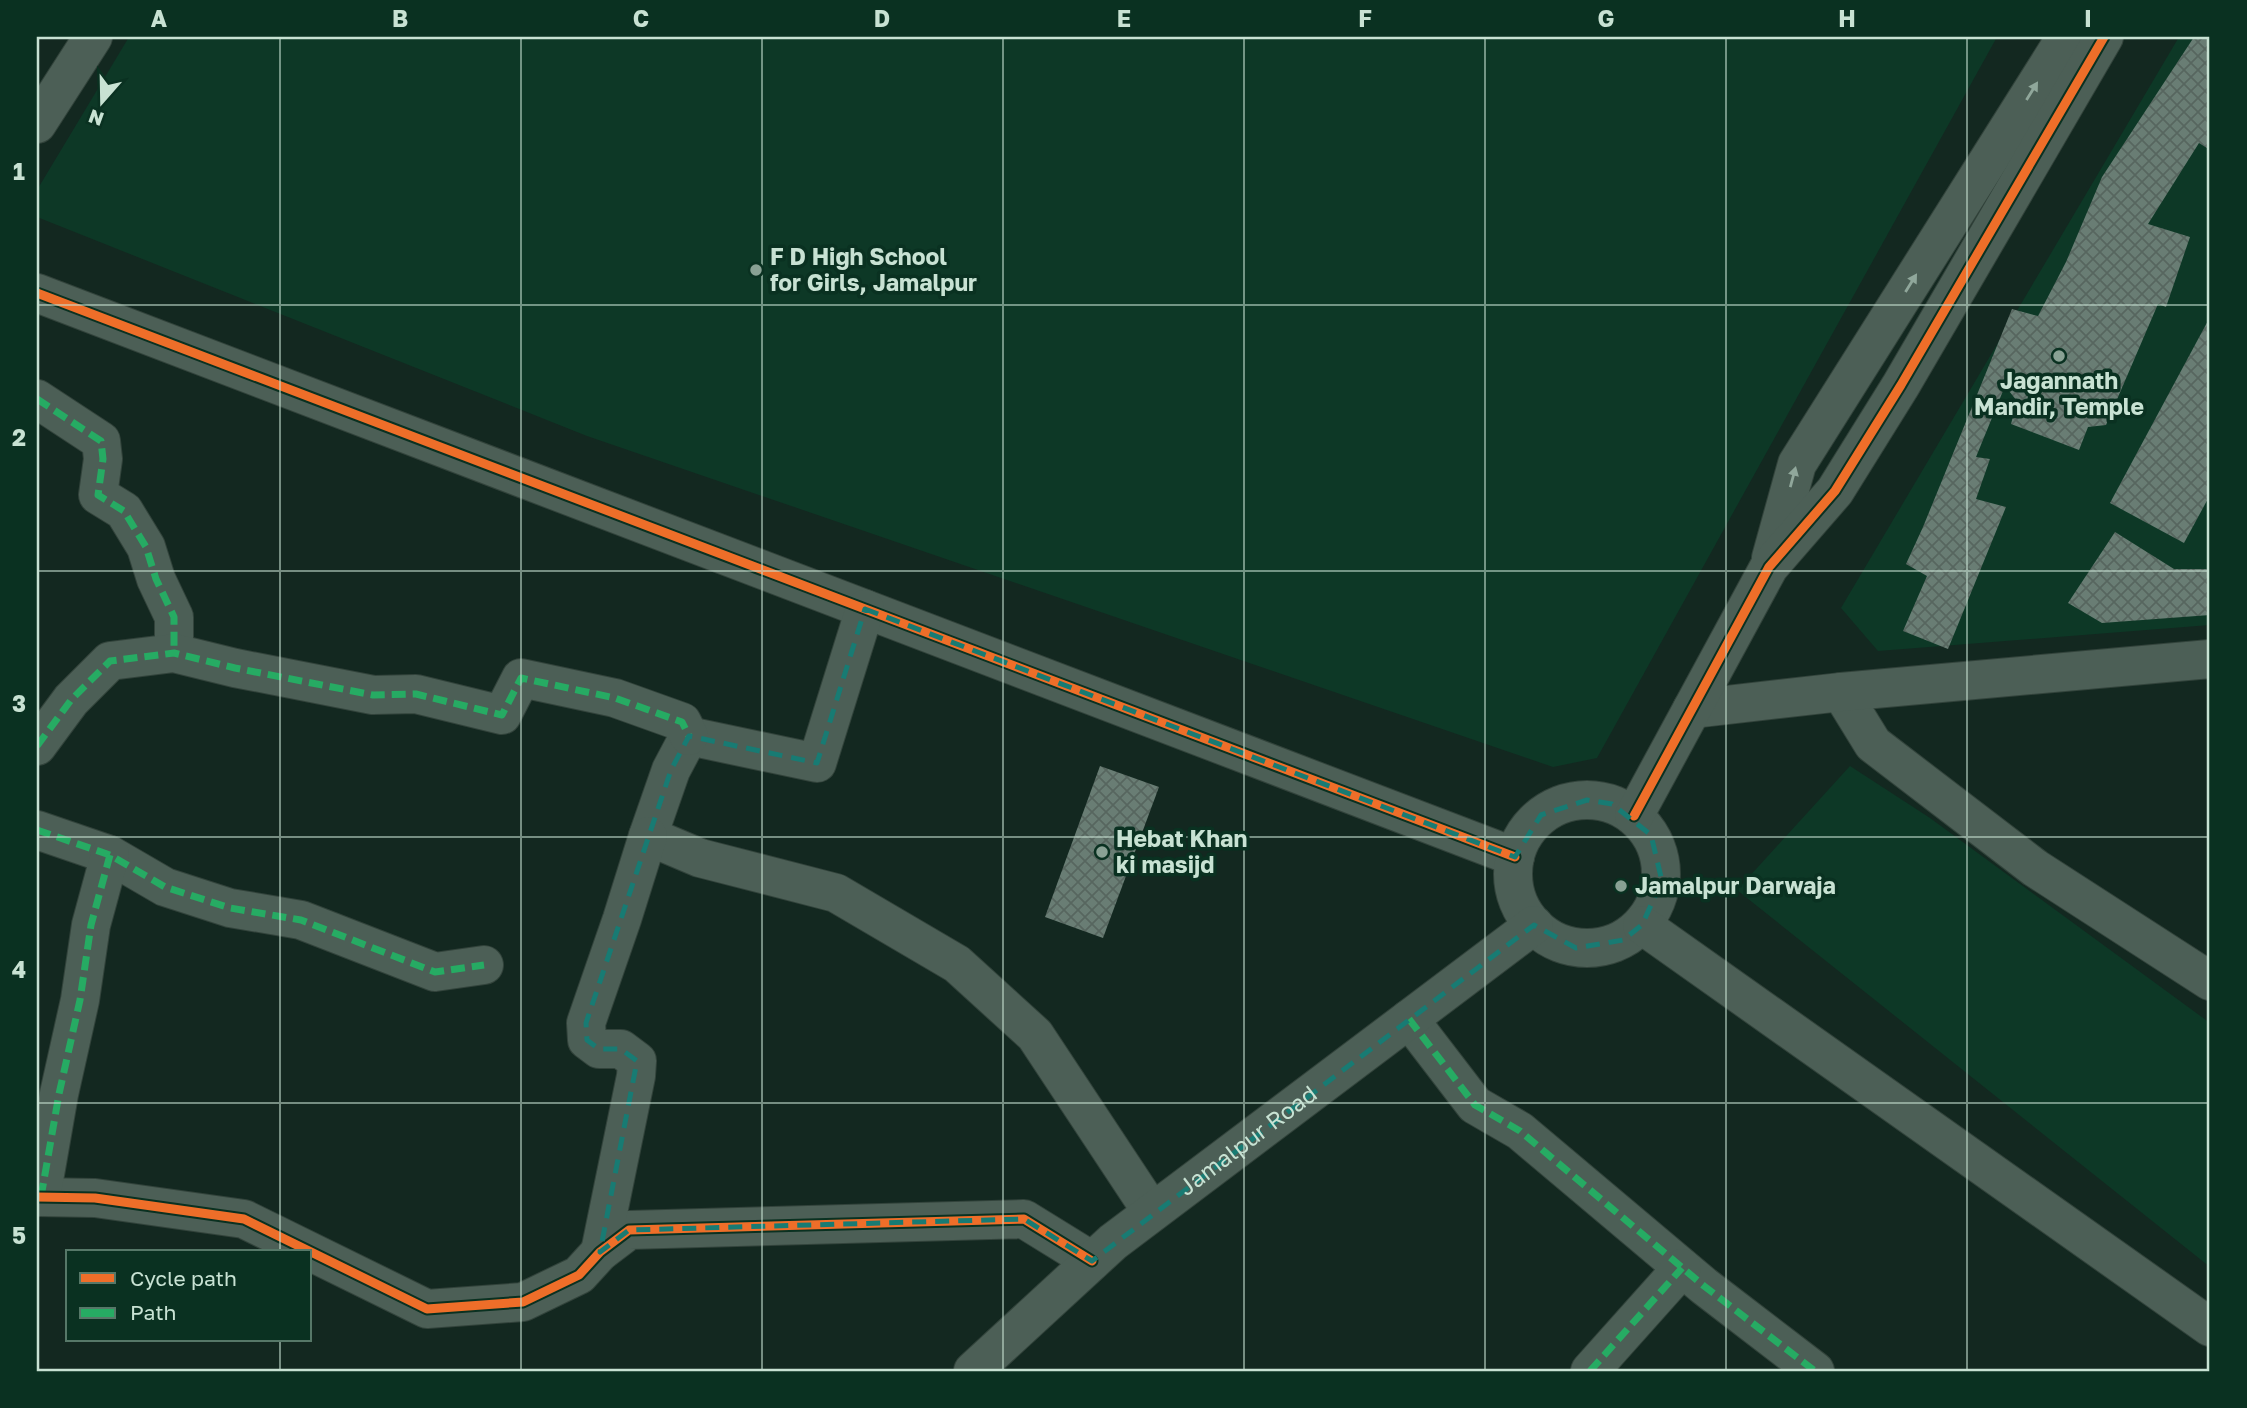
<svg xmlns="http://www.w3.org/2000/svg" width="2247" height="1408" font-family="'Golos Text',sans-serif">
	<defs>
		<pattern id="building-cross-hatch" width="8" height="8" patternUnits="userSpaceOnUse" patternTransform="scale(1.75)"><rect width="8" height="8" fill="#697d74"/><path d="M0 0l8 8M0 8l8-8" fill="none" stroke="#57665f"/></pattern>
	</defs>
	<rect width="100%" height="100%" fill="#132820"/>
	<g fill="#0d3826">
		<path d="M129 37H1997L1597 758 1553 767 587 436 37 217V190Z"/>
		<path d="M2179 37H2210V625L1878 651 1841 608Z"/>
		<path d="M1850 766 1930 818 2210 1023V1267L1737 890Z"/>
	</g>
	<g fill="url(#building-cross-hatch)">
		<path d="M2194 37H2210V150L2199 143 2148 224 2190 237 2166 307 2158 304 2106 425 2088 427 2079 450 2011 424 2017 401 2005 386 1976 457 1990 459 1976 499 2006 507 1948 649 1903 631 1927 576 1906 564 1923 527 2012 309 2038 316 2066 262 2102 177Z"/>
		<path d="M2210 317V495L2184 543 2110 503Z"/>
		<path d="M2115 532 2174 569H2210V615L2102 623 2068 603Z"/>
		<path d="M1100 766 1159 787 1103 938 1045 917Z"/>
	</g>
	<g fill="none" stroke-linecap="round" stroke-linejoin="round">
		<defs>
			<g id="minor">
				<path d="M37 124 93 37"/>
				<path d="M37 293 1515 857"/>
				<path d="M37 399 101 441 103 459 98 495 124 511 146 547 156 579 174 617V653"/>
				<path d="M1771 558 1797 464 2066 37"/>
				<path d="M865 609 817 763 689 736 671 770 648 836 700 858 836 893 957 964 1035 1035 1152 1212"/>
				<path d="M1841 692 1873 744 2035 868 2210 981"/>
				<path d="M1692 709 1841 692 2210 659"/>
				<path d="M37 746 71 700 110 661 174 653 235 668 373 695 416 694 502 715 521 678 615 698 682 722 689 736"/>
				<circle cx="1587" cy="874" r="74"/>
				<path d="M1634 816 1769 567 1835 491 1901 385 2104 37"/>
				<path d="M37 830 110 855 165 887 230 908 301 920 435 972 484 965"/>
				<path d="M1642 925 2210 1327"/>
				<path d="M1409 1019 1475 1105 1520 1131 1704 1286 1815 1371"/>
				<path d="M37 1197 95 1198 244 1219 427 1309 523 1302 579 1275 600 1252 629 1230 1024 1219 1092 1261"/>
				<path d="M41 1197 59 1094 80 1000 91 925 110 855"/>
				<path d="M600 1252 636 1076 637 1061 621 1049H599L587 1040 586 1023 622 919 648 836"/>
				<path id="s1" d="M973 1371 1113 1242 1534 925"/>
				<path d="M1590 1371 1682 1268"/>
			</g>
		</defs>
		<use href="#minor" stroke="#32433b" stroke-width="40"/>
		<use href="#minor" stroke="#4c5f56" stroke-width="38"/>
		<g stroke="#26ab63" stroke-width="7" stroke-dasharray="14 7" stroke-linecap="butt">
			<path d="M37 399 101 441 103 459 98 495 124 511 146 547 156 579 174 617V653"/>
			<path d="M37 746 71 700 110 661 174 653 235 668 373 695 416 694 502 715 521 678 615 698 682 722 689 736"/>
			<path d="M37 830 110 855 165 887 230 908 301 920 435 972 484 965"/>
			<path d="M1409 1019 1475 1105 1520 1131 1704 1286 1815 1371"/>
			<path d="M41 1197 59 1094 80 1000 91 925 110 855"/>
			<path d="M1590 1371 1682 1268"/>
		</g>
		<defs>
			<g id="cycleway">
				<path d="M37 293 1515 857"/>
				<path d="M1634 816 1769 567 1835 491 1901 385 2104 37"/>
				<path d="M37 1197 95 1198 244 1219 427 1309 523 1302 579 1275 600 1252 629 1230 1024 1219 1092 1261"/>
			</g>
		</defs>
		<use href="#cycleway" stroke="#0a3121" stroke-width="13"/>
		<use href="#cycleway" stroke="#ee6e29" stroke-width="9"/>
	</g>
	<defs><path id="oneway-solid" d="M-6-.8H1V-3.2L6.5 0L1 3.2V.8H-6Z" transform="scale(1.75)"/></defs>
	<g fill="#90a79b">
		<use href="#oneway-solid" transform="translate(2032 91) rotate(-58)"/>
		<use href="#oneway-solid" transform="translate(1911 283) rotate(-58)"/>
		<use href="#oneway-solid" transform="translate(1793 477) rotate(-75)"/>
	</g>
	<path fill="none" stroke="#187b73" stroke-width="5" stroke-dasharray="14 9" stroke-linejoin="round" d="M865 609 1515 857 1541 815 1587 800 1612 804 1651 835 1662 881 1642 925 1623 940 1576 948 1534 925 1092 1261 1024 1219 629 1230 600 1252 637 1061 621 1049H599L587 1040 586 1023 671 770 689 736 817 763Z"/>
	<path fill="none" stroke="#c8e2d3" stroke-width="2" stroke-opacity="0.55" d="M280 37V1252M521 37V1371M762 37V1371M1003 37V1371M1244 37V1371M1485 37V1371M1726 37V1371M1967 37V1371M37 305H2210M37 571H2210M37 837H2210M37 1103H2210M280 1340V1371"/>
	<g fill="#89a194" stroke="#0a3121" stroke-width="2.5">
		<circle cx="756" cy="270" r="7"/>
		<circle cx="2059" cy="356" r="7"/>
		<circle cx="1102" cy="852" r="7"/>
		<circle cx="1621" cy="886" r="7"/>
	</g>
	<g text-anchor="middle" stroke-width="7" stroke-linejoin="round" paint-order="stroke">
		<g font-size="23" font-weight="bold" fill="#c8e2d3" stroke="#0a3121" text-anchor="start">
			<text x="770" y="265">F D High School<tspan x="770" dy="26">for Girls, Jamalpur</tspan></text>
			<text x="2059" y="389" text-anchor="middle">Jagannath<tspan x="2059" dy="26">Mandir, Temple</tspan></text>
			<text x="1116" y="847">Hebat Khan<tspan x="1116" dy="26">ki masijd</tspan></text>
			<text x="1635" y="894">Jamalpur Darwaja</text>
		</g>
		<g font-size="23" fill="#c8e2d3" stroke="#0a3121">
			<text dy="8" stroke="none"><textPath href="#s1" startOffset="359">Jamalpur Road</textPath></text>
		</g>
	</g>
	<rect width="2247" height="1408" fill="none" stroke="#0a3121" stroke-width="77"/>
	<rect x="66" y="1250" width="245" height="91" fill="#0a3121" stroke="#567868" stroke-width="2"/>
	<rect x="80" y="1273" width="35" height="10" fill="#ee6e29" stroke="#567868" stroke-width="2"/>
	<text x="130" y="1286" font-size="21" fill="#c8e2d3">Cycle path</text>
	<rect x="80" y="1308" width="35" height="10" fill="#26ab63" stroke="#567868" stroke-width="2"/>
	<text x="130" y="1320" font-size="21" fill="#c8e2d3">Path</text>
	<g transform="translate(102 102) rotate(200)" stroke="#0a3121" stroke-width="5" paint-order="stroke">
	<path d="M0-5L12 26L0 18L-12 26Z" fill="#c8e2d3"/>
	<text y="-10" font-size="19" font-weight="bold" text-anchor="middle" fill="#c8e2d3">N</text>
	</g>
	<rect x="38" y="38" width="2170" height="1332" fill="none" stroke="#c8e2d3" stroke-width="2.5"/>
	<g font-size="23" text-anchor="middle" font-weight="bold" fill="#c8e2d3">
		<text x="159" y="27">A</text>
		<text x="400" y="27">B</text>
		<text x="641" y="27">C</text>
		<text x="882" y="27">D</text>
		<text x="1124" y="27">E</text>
		<text x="1365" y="27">F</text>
		<text x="1606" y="27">G</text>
		<text x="1847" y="27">H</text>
		<text x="2088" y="27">I</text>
		<text x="19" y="180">1</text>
		<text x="19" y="446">2</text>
		<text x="19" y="712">3</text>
		<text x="19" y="978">4</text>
		<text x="19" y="1244">5</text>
	</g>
</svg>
